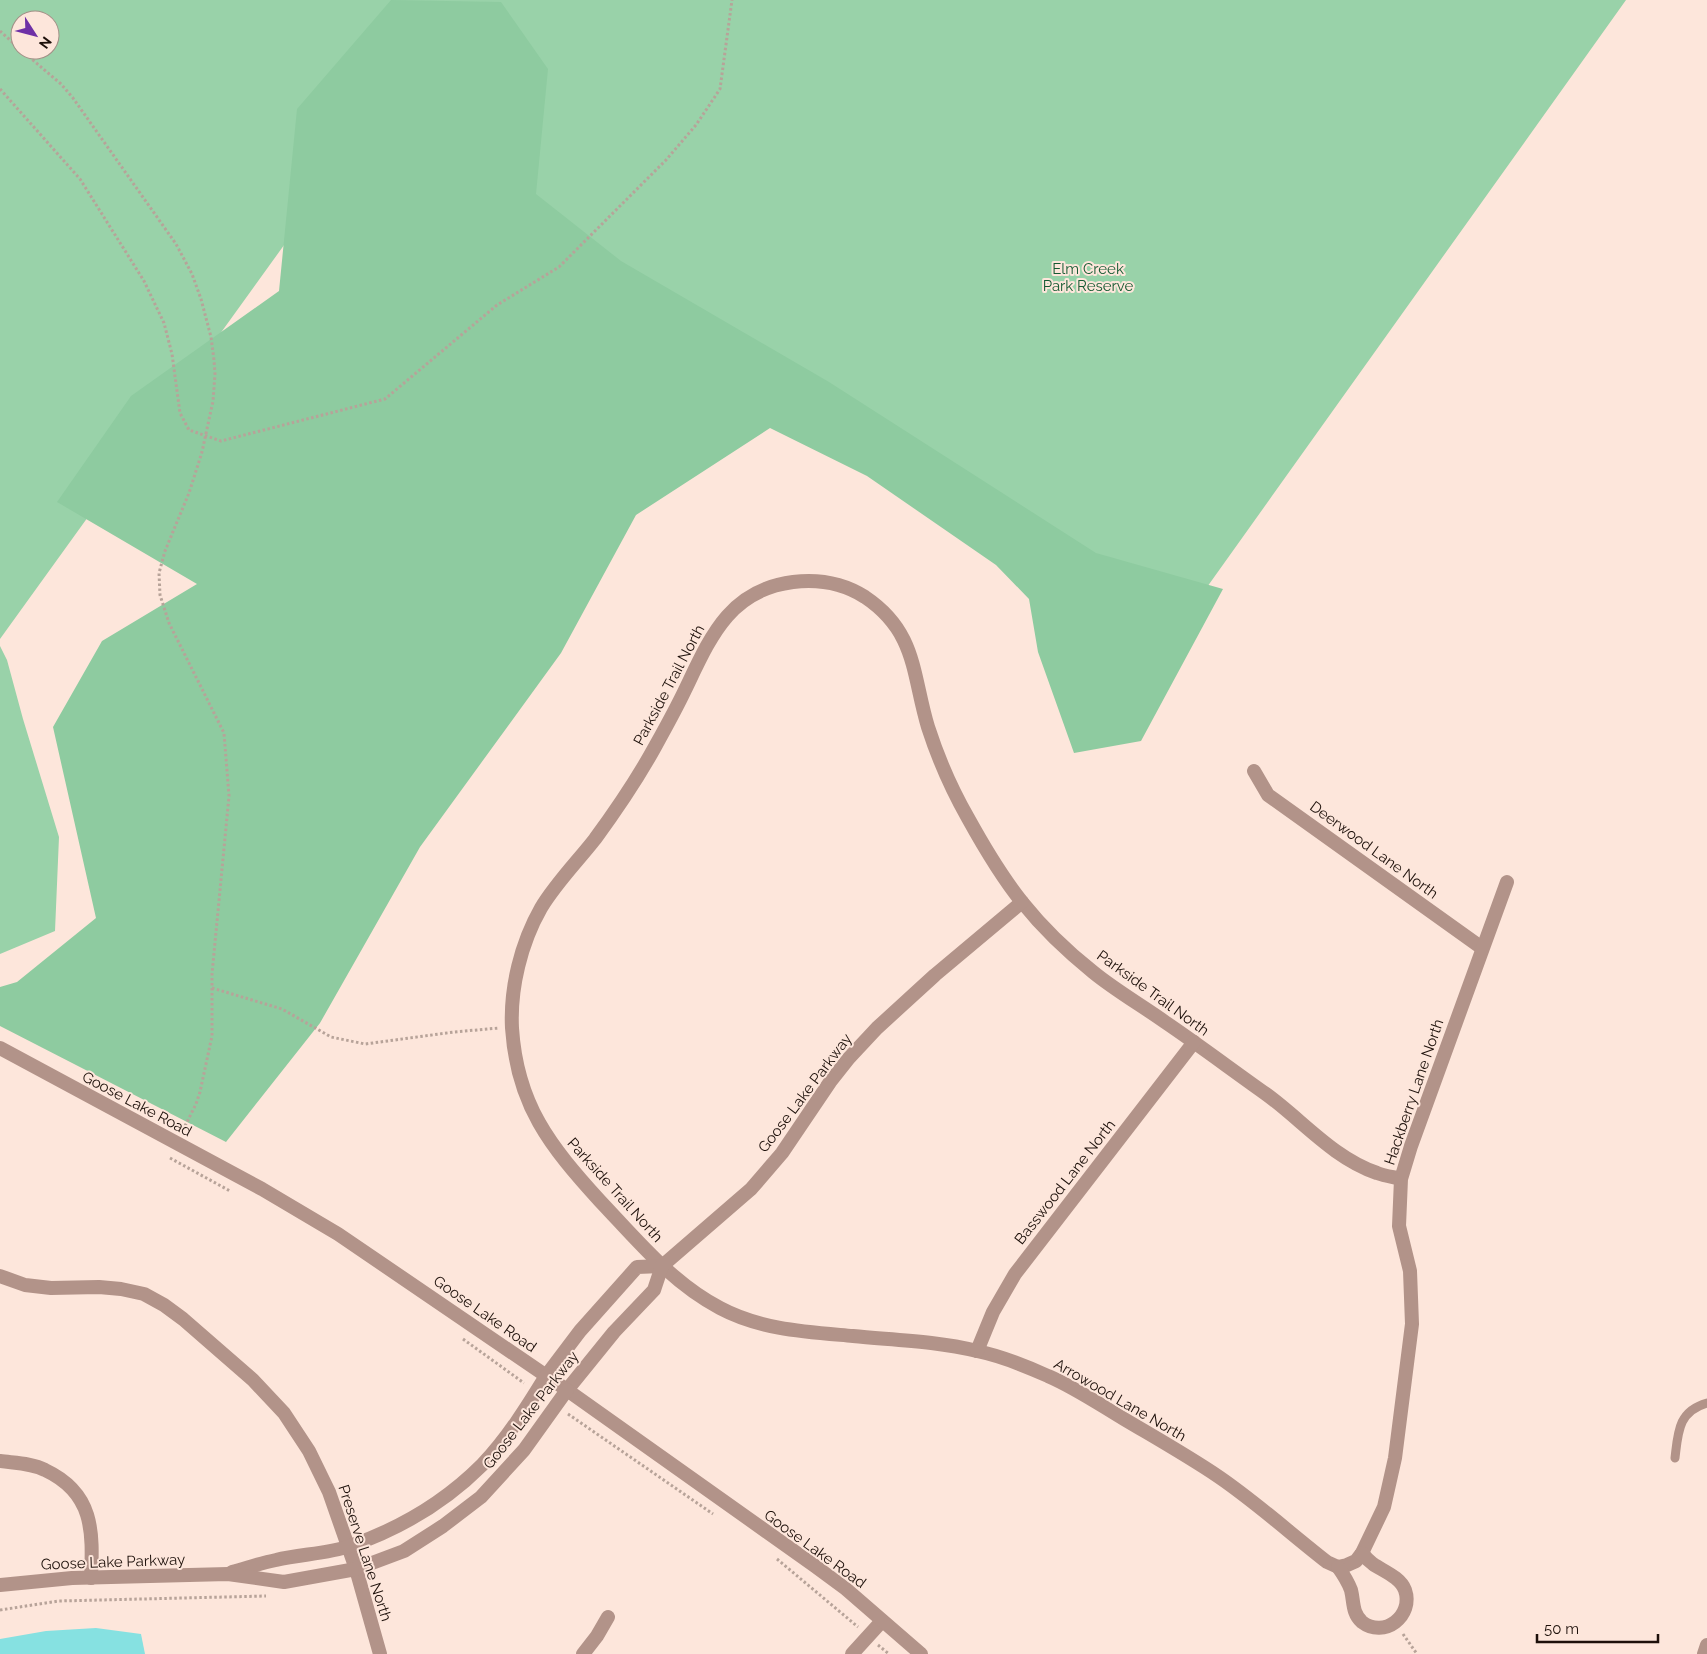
<svg xmlns="http://www.w3.org/2000/svg" width="1707" height="1654" font-family="Raleway,sans-serif">
	<rect width="100%" height="100%" fill="#fde6db"/>
	<g fill="#99d2a9" fill-rule="evenodd">
		<path d="M0 0H1626L1160 653 380 112 0 639ZM20 20H50V50H20Z"/>
		<path d="M0 646 7 660 23 719 59 837 55 931 0 954Z"/>
	</g>
	<path fill="#8ecba0" d="M391 0 501 2 548 69 536 194 621 261 829 382 1096 553 1223 589 1141 741 1074 753 1038 652 1029 599 996 565 867 476 770 428 636 515 561 653 420 847 320 1023 226 1142 0 1026V987L17 982 96 918 53 727 102 641 197 584 57 502 131 396 279 291 297 109Z"/>
	<path fill="#86e1e1" d="M96 1628 141 1634 145 1654H0V1639L46 1631Z"/>
	<g fill="none" stroke-linecap="round" stroke-linejoin="round">
		<g stroke="#b7a399" stroke-width="3" stroke-dasharray="2.5 2.5" stroke-linecap="butt">
			<path d="M0 31 20 49"/>
			<path d="M21 50 61 84 73 98 176 244 192 274 201 299 211 337 214 360 215 374 213 401 202 452 189 493 165 551 159 573 160 595 169 623 224 733 229 796 212 974V1036L200 1092 196 1104 182 1132"/>
			<path d="M0 89 80 179 144 281 164 323 172 354 180 413 189 430 221 441 385 399 497 305 559 267 666 160 696 125 720 89 732 0"/>
			<path d="M212 988 282 1009 331 1037 365 1044 454 1032 499 1028"/>
			<path d="M170 1158 230 1191"/>
			<path d="M463 1339 524 1383"/>
			<path d="M568 1414 713 1514"/>
			<path d="M777 1559 858 1627"/>
			<path d="M0 1610 59 1601 266 1596"/>
			<path d="M1403 1634 1417 1654"/>
			<path d="M878 1645 889 1654"/>
		</g>
		<path stroke="#b29389" stroke-width="9" d="M1675 1458C1678 1433 1678 1411 1707 1403"/>
		<g stroke="#b29389" stroke-width="14">
			<path d="M1254 771 1268 795 1482 948"/>
			<path d="M1401 1179C1393 1177 1385 1176 1377 1173 1333 1158 1302 1120 1266 1094 1232 1070 1199 1045 1165 1022 1141 1005 1115 990 1093 972 1068 952 1042 927 1022 902 1001 876 984 847 968 818 952 790 938 758 928 727 912 674 917 632 865 597 843 583 818 579 793 582 729 590 710 638 685 690 676 709 666 727 656 745 638 778 617 809 595 839 577 862 556 883 541 908 521 943 510 988 512 1028 517 1105 550 1146 600 1201 637 1240 672 1283 720 1308 761 1330 808 1332 853 1336 894 1340 937 1341 977 1351 1001 1356 1026 1366 1048 1376 1074 1387 1099 1404 1124 1419 1156 1438 1188 1456 1219 1477 1257 1503 1291 1534 1327 1562L1338 1567 1347 1565 1356 1561 1362 1553 1384 1507 1395 1458 1412 1324 1410 1271 1399 1226 1401 1179 1411 1146 1507 882"/>
			<path d="M0 1276 25 1285 51 1288 99 1287 121 1289 144 1294 164 1305 183 1319 253 1380 284 1413 309 1451 329 1492 356 1569 380 1654"/>
			<path d="M977 1351 993 1312 1015 1274 1194 1042"/>
			<path d="M546 1376 580 1331 637 1267 662 1266"/>
			<path d="M567 1390 614 1332 654 1290 662 1266 751 1189 782 1153 830 1082 849 1058 877 1028 935 975 1022 902"/>
			<path d="M0 1461C14 1463 32 1463 45 1470 94 1493 93 1531 91 1578"/>
			<path d="M1338 1567C1343 1574 1348 1582 1351 1590 1354 1602 1352 1613 1362 1622 1384 1639 1414 1616 1405 1590 1400 1577 1383 1571 1373 1564 1369 1561 1365 1557 1362 1553"/>
			<path d="M583 1654 597 1636 608 1617"/>
			<path d="M852 1654 882 1621"/>
		</g>
		<g stroke="#b29389" stroke-width="14">
			<path d="M0 1048 262 1189 338 1234 567 1390 815 1566 846 1589 921 1654"/>
			<path d="M232 1572C247 1568 261 1563 276 1560 300 1554 327 1554 350 1546 399 1529 445 1502 482 1465 507 1439 527 1407 546 1376"/>
			<path d="M0 1585 72 1578 228 1574 284 1582 356 1569 404 1551 443 1526 481 1497 524 1450 567 1390"/>
			<path d="M1704 1654 1707 1645"/>
		</g>
	</g>
	<g text-anchor="middle" stroke-width="4" stroke-linejoin="round" paint-order="stroke">
		<g font-size="15" fill="#155a32" stroke="#fde6db">
			<text x="1088" y="274">Elm Creek<tspan x="1088" dy="17">Park Reserve</tspan></text>
		</g>
		<g font-size="15" fill="#1d100a" stroke="#fde6db">
			<text transform="translate(669 685) rotate(-62)" y="5">Parkside Trail North</text>
			<text transform="translate(1374 850) rotate(36)" y="5">Deerwood Lane North</text>
			<text transform="translate(1153 993) rotate(36)" y="5">Parkside Trail North</text>
			<text transform="translate(1414 1092) rotate(-71)" y="5">Hackberry Lane North</text>
			<text transform="translate(805 1093) rotate(-53)" y="5">Goose Lake Parkway</text>
			<text transform="translate(137 1104) rotate(28)" y="5">Goose Lake Road</text>
			<text transform="translate(1065 1182) rotate(-52)" y="5">Basswood Lane North</text>
			<text transform="translate(615 1190) rotate(48)" y="5">Parkside Trail North</text>
			<text transform="translate(485 1314) rotate(35)" y="5">Goose Lake Road</text>
			<text transform="translate(1120 1400) rotate(30)" y="5">Arrowood Lane North</text>
			<text transform="translate(531 1410) rotate(-52)" y="5">Goose Lake Parkway</text>
			<text transform="translate(815 1549) rotate(36)" y="5">Goose Lake Road</text>
			<text transform="translate(365 1553) rotate(72)" y="5">Preserve Lane North</text>
			<text transform="translate(113 1562) rotate(-2)" y="5">Goose Lake Parkway</text>
		</g>
	</g>
	<g transform="translate(35 35) rotate(126)"><circle r="24" fill="#fde6db" stroke="#a39087"/>
	<path d="M0-4L9 19L0 12L-9 19Z" fill="#6e30a6"/>
	<text y="-8" font-size="14" font-weight="bold" text-anchor="middle" fill="#1d100a">N</text>
	</g>
	<path d="M1537 1634v8h121v-8" fill="none" stroke="#1d100a" stroke-width="2.5"/>
	<text x="1544" y="1634" font-size="15" fill="#1d100a" stroke="#fde6db" stroke-width="4" paint-order="stroke">50 m</text>
</svg>
